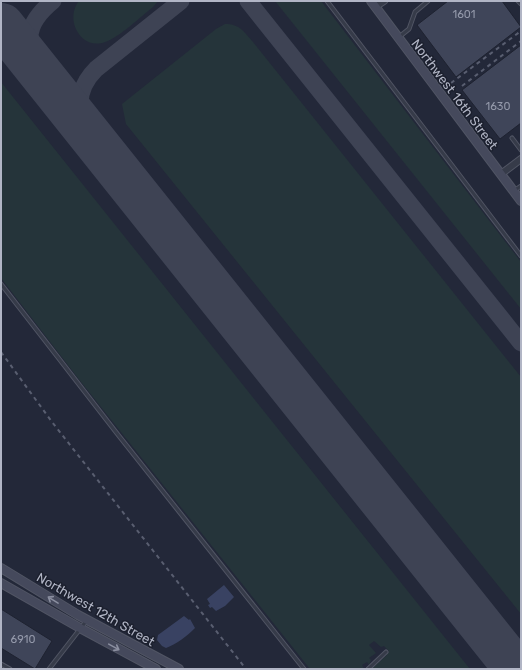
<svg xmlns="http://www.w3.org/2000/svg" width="522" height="670" font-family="Rubik,sans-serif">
	<rect width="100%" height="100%" fill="#232839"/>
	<g fill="#25343a">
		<path d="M79 1H158L153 7C140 17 120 37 105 42 81 51 64 19 79 1Z"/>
		<path d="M275 1H321L521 262V309Z"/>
		<path d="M225 24C240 24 244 32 253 42L521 377V614L126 124 122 104 216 29Z"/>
		<path d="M1 82 470 669H371L387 655 386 654 389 651 384 646 381 647 374 641 369 645 376 653 369 658 371 660 369 665 367 662 362 665 364 669 368 666 366 669H310L81 382 1 278Z"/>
	</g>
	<g fill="#394262">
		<path d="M224 585 234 597 225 606 216 611 212 607 210 608 208 605 210 604 207 599Z"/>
		<path d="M184 616 189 620 190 619 195 628C187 636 177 644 166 648L162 646 157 640 158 635Z"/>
	</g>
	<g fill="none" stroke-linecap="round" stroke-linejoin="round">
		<g stroke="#3e4354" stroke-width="17">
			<path d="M248 1 521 343"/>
			<path d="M45 79C26 46 21 27 53 1"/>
			<path d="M95 142C91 135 85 128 83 120 76 101 82 83 96 69L181 1"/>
		</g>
		<path stroke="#3e4354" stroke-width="44" d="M2 25 516 669"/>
	</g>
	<g fill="#3f4559" stroke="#1e2230">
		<path d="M448 1H502L521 27 456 77 417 25Z"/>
		<path d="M521 45V123L500 139 462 90Z"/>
		<path d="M1 609 52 641 35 669 1 648Z"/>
	</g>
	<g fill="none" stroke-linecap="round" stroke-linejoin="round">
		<defs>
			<g id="service">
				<path d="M327 1 521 256"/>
				<path d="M518 1 521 4"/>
				<path d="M399 37 409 29 415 12 428 1"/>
				<path d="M512 138 521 150"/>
				<path d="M515 190 521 186"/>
				<path d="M1 284 119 436 304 669"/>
				<path d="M1 664 10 669"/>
				<path d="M49 669 87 620"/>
				<path d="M368 669 386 652"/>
			</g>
			<g id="minor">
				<path d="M375 7 384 1"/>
				<path d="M501 174 521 159"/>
			</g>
			<g id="secondary">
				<path d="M371 1 521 201"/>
				<path d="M1 568 78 615 179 669"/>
				<path d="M1 583 80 628 156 669"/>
			</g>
		</defs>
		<use href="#service" stroke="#515564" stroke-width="5"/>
		<use href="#minor" stroke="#515564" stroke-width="8"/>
		<use href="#secondary" stroke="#515564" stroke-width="10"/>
		<use href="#service" stroke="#363b49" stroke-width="3"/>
		<use href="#minor" stroke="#363b49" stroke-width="6"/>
		<use href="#secondary" stroke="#45495c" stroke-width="8"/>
		<g stroke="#595e70" stroke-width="2" stroke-dasharray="4 4" stroke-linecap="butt">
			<path d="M451 83 521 31"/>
			<path d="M462 86 521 41"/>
			<path d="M1 352 52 422 246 669"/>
		</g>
	</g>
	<defs><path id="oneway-shaft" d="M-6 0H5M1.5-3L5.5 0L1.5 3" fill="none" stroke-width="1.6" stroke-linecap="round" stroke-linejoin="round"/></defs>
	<g stroke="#8b8fa0">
		<use href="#oneway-shaft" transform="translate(53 600) rotate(-148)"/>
		<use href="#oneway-shaft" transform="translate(114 647) rotate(29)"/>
	</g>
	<g text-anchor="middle" stroke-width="3" stroke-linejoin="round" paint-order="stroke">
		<g font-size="11" fill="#9499aa">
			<text x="464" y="18">1601</text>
			<text x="498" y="110">1630</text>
			<text x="23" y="643">6910</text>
		</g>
		<g font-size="13" fill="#b1b5c5" stroke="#1c202e">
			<text transform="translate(455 94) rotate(53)" y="5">Northwest 16th Street</text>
			<text transform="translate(96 609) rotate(30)" y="5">Northwest 12th Street</text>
		</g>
	</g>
	<rect width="522" height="670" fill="none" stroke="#b1b5c5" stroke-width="4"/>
</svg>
